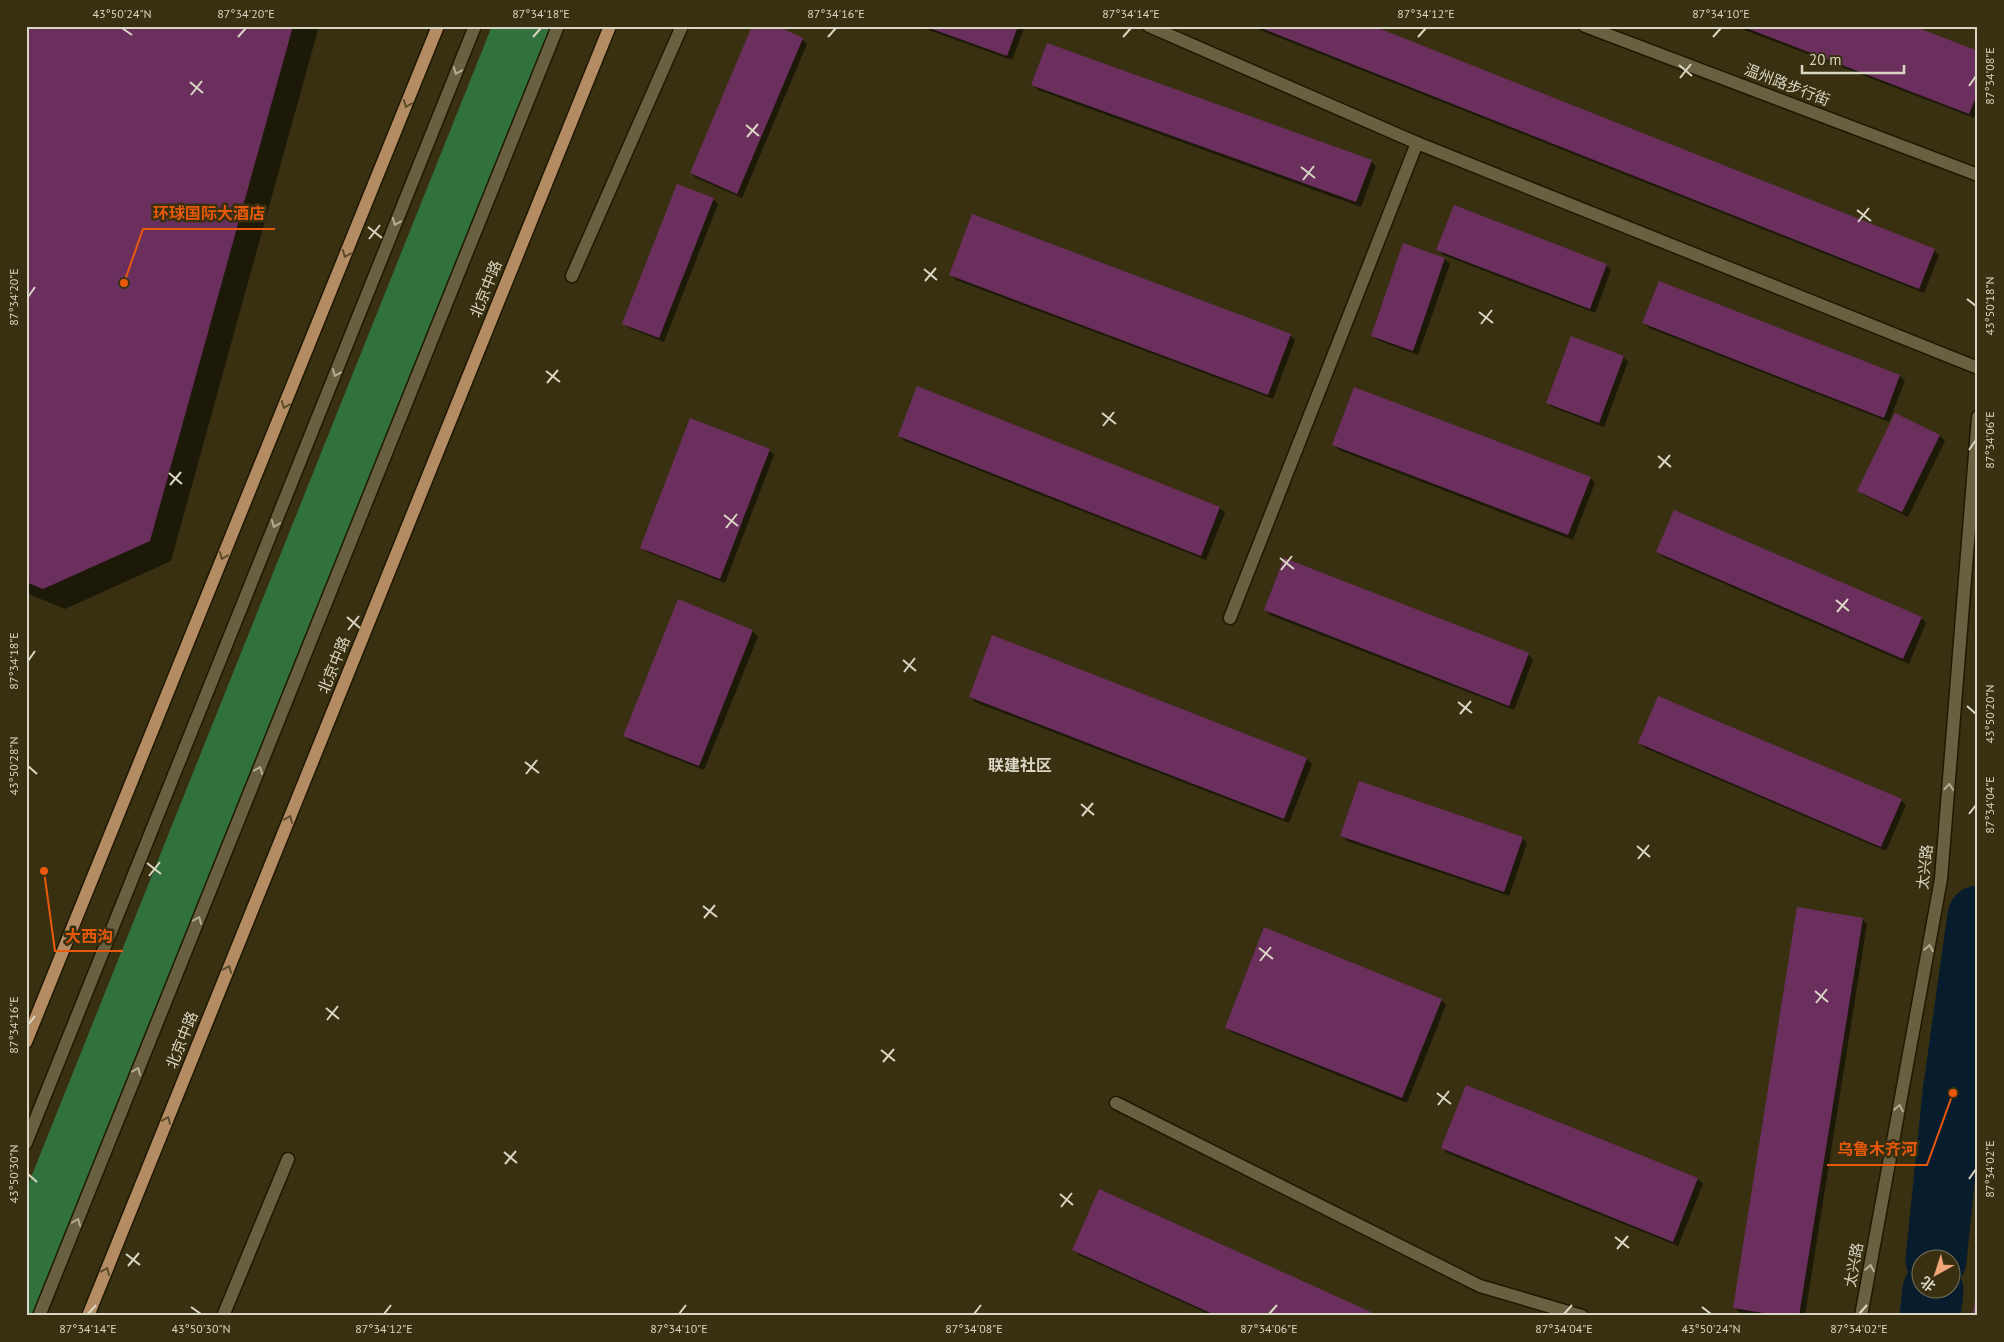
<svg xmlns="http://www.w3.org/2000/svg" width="2004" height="1342" font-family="'PT Sans','Noto Sans SC',sans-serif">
	<rect width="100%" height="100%" fill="#383011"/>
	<path fill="#30713e" d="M492 26H556L41 1316H26V1190Z"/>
	<g fill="#0007">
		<path d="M26 26H319L171 561 65 609 26 593Z"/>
		<path d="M917 26H1025L1012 60Z"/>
		<path d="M1250 26H1369L1934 250 1939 255 1924 293Z"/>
		<path d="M1734 26H1909L1978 52V109L1974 118Z"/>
		<path d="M802 39 807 44 742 198 696 178 691 173Z"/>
		<path d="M1033 85 1371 161 1376 166 1361 207 1038 90Z"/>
		<path d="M713 199 718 204 664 342 629 328 624 323Z"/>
		<path d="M1438 250 1606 265 1611 270 1595 313 1443 255Z"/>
		<path d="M1445 259 1450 264 1418 355 1377 340 1372 335Z"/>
		<path d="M951 275 1290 335 1295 340 1273 399 956 280Z"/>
		<path d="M1660 283 1900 376 1905 381 1889 422 1649 328 1644 323Z"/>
		<path d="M1623 357 1628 362 1604 427 1552 407 1547 402Z"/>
		<path d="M1896 415 1940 436 1945 441 1908 517 1864 495 1859 490Z"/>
		<path d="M899 436 1220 508 1225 513 1206 560 905 441Z"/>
		<path d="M1334 445 1590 478 1595 483 1573 540 1339 450Z"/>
		<path d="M769 450 774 455 725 583 647 552 642 547Z"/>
		<path d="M1658 552 1921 618 1926 623 1909 664 1663 557Z"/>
		<path d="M679 601 752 631 758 637 704 770 630 741 625 735Z"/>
		<path d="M1265 610 1528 654 1533 660 1514 710 1270 615Z"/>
		<path d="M993 637 1307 759 1312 764 1289 823 975 702 970 697Z"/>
		<path d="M1640 743 1901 800 1906 805 1886 851 1645 748Z"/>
		<path d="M1342 836 1522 838 1527 843 1509 896 1347 841Z"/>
		<path d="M1862 919 1867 924 1805 1316H1760L1739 1312 1734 1307Z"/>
		<path d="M1441 1000 1446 1005 1407 1103 1231 1032 1226 1027Z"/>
		<path d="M1442 1148 1698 1179 1703 1184 1678 1246 1447 1153Z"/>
		<path d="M1074 1250 1370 1313 1373 1316H1213L1079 1255Z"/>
	</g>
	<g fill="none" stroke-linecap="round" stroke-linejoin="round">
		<g stroke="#071d2d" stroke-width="61">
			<path d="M1936 1260 1953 1093 1978 916"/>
			<path d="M1930 1316 1933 1290"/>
		</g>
	</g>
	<g fill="#6b2f5d">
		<path d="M26 26H293L150 541 43 589 26 582Z"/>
		<path d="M752 26H777L803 38 737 194 690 173Z"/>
		<path d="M924 26H1018L1007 56Z"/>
		<path d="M1256 26H1373L1935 249 1919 289Z"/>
		<path d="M1741 26H1913L1978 51V92L1969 114Z"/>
		<path d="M1047 43 1372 160 1356 202 1031 85Z"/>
		<path d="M677 184 714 198 659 338 622 324Z"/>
		<path d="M1454 205 1607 264 1590 309 1436 250Z"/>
		<path d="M972 214 1291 334 1268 395 949 275Z"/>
		<path d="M1403 243 1445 258 1413 351 1371 336Z"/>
		<path d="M1659 281 1900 375 1884 418 1642 323Z"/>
		<path d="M1571 336 1624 356 1599 423 1546 403Z"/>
		<path d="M917 386 1220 507 1201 556 898 436Z"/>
		<path d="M1354 387 1591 477 1568 535 1332 445Z"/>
		<path d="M1895 413 1940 435 1902 512 1857 491Z"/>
		<path d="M690 418 770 449 720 579 640 548Z"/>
		<path d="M1674 510 1922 617 1903 659 1656 552Z"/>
		<path d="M1284 558 1529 653 1509 706 1264 610Z"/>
		<path d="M678 599 753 630 699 766 623 736Z"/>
		<path d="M992 635 1307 758 1284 819 969 697Z"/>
		<path d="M1658 696 1902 799 1881 847 1638 743Z"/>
		<path d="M1359 781 1523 837 1504 892 1340 836Z"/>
		<path d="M1797 907 1863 918 1799 1316H1782L1733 1308Z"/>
		<path d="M1264 927 1442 999 1402 1098 1225 1028Z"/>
		<path d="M1466 1085 1698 1178 1673 1242 1441 1148Z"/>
		<path d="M1099 1189 1371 1312 1369 1316H1217L1072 1250Z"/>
		<path d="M1977 1288 1978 1316H1972Z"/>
	</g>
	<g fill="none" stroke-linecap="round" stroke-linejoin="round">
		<defs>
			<g id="minor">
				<path d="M1149 26 1417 143 1978 368"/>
				<path d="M1585 26 1978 175"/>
				<path d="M572 276 682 26"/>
				<path d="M1230 618 1417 143"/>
				<path d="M1116 1103 1480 1286 1582 1316"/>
				<path d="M26 1143 475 26"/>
				<path d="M39 1316 558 26"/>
				<path d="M223 1316 288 1159"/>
				<path d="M1861 1316 1941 879 1978 417"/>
			</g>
			<g id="major">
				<path d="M26 1042 438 26"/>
				<path d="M88 1316 610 26"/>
			</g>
		</defs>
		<use href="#minor" stroke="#1f1700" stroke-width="15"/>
		<use href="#major" stroke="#1f1700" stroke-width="15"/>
		<use href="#minor" stroke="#696041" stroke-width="12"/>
		<use href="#major" stroke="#b48c63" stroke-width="12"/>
	</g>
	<defs><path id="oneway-chevron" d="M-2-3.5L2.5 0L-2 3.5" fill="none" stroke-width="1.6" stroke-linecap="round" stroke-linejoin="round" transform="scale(1.25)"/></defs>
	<g stroke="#b2ad96">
		<use href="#oneway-chevron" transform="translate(457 71) rotate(112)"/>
		<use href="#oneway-chevron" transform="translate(396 222) rotate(112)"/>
		<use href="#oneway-chevron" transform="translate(336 373) rotate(112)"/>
		<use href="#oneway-chevron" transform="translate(275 524) rotate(112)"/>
		<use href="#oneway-chevron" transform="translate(259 770) rotate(-68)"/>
		<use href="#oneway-chevron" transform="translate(1949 787) rotate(-86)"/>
		<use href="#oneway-chevron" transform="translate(198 920) rotate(-68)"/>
		<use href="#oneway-chevron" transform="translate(1929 948) rotate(-80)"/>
		<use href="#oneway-chevron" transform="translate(137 1071) rotate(-68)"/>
		<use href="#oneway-chevron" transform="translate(1899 1108) rotate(-80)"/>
		<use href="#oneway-chevron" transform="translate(77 1222) rotate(-68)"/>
		<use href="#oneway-chevron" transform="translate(1870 1268) rotate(-80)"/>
	</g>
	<g stroke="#5d4c2a">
		<use href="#oneway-chevron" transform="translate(407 104) rotate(112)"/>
		<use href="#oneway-chevron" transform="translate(346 254) rotate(112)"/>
		<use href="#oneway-chevron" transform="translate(285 405) rotate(112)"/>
		<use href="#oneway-chevron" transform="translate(223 556) rotate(112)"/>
		<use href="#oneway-chevron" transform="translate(289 819) rotate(-68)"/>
		<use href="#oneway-chevron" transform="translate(228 969) rotate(-68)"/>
		<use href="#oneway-chevron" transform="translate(167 1120) rotate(-68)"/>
		<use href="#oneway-chevron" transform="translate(106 1271) rotate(-68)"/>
	</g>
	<path fill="none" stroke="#dad6c4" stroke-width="2" d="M122 28 132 35M238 37 246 28M533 37 541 28M828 37 836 28M1123 37 1131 28M1418 37 1426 28M1713 37 1721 28M1679 65 1692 76M1680 78 1691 64M190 82 203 93M1969 86 1976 76M191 95 202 81M746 125 759 136M747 137 758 124M1301 167 1315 178M1303 180 1314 166M1857 210 1871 221M1858 222 1869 208M368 227 382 238M369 239 380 225M924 269 937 280M925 281 936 268M28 297 35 287M1967 299 1976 306M1479 312 1493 323M1481 324 1492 310M546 371 560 382M547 383 558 370M1102 413 1116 424M1103 426 1114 412M1969 450 1976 440M1658 456 1671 467M1659 468 1670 455M169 473 182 484M170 485 181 472M724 515 738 526M726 528 737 514M1280 558 1294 569M1281 570 1292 556M1836 600 1849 611M1837 612 1848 599M347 617 360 628M348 630 359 616M903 660 916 671M28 661 35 651M904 672 915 658M1458 702 1472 713M1967 706 1976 714M1460 714 1471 701M525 762 539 773M28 766 37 774M526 774 537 760M1081 804 1094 815M1969 814 1976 805M1082 816 1093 803M1637 846 1650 857M1638 859 1649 845M147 863 161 874M149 876 160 862M703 906 717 917M704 918 715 905M1259 948 1273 959M1260 961 1271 947M1815 991 1828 1002M1816 1003 1827 989M326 1008 339 1019M327 1020 338 1006M28 1025 35 1016M881 1050 895 1061M883 1062 894 1049M1437 1093 1451 1104M1438 1105 1449 1091M504 1152 517 1163M505 1164 516 1151M28 1174 37 1182M1969 1179 1976 1169M1060 1194 1073 1205M1061 1207 1072 1193M1615 1237 1629 1248M1617 1249 1628 1236M126 1254 140 1265M128 1266 139 1253M191 1307 201 1314M1702 1307 1711 1314M88 1314 96 1305M384 1314 391 1305M679 1314 686 1305M974 1314 981 1305M1269 1314 1277 1305M1564 1314 1572 1305M1859 1314 1867 1305"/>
	<g text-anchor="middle" stroke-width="5" stroke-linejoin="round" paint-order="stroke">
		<g font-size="15" fill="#dad6c4" stroke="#383011">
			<text transform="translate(1787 85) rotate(21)" y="5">温州路步行街</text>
			<text transform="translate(486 289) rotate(-68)" y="5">北京中路</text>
			<text transform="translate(334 665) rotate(-68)" y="5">北京中路</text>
			<text transform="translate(1925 867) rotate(-84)" y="5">太兴路</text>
			<text transform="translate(182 1040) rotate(-68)" y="5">北京中路</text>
			<text transform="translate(1854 1265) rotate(-80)" y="5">太兴路</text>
		</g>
		<g font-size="16" font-weight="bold" fill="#dad6c4" stroke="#383011">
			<text x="1020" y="771">联建社区</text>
		</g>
	</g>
	<path fill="none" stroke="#e8590c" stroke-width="2" d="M124 283L143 229H275M44 871L55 951H123M1953 1093L1927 1165H1827"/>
	<g fill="#e8590c" stroke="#383011" stroke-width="2">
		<circle cx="124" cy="283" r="5"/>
		<circle cx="44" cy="871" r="5"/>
		<circle cx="1953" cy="1093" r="5"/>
	</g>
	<g font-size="16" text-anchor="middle" font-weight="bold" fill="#e8590c" stroke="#383011" stroke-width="5" stroke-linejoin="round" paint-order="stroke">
		<text x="209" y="219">环球国际大酒店</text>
		<text x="89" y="942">大西沟</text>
		<text x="1877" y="1155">乌鲁木齐河</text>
	</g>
	<rect width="2004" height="1342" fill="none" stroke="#383011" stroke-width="55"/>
	<g transform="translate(1936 1274) rotate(219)"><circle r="24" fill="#383011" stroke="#797259"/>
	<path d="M0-4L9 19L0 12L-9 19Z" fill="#f0a279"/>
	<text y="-8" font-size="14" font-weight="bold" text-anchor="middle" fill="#dad6c4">北</text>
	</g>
	<path d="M1802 65v8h102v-8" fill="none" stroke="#dad6c4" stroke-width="2.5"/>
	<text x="1809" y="65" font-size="15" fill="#dad6c4" stroke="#383011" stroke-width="4" paint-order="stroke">20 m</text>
	<rect x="28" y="28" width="1948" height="1286" fill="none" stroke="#dad6c4" stroke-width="2"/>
	<g font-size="12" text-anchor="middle" fill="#dad6c4">
		<text x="122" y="18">43°50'24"N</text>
		<text x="246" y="18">87°34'20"E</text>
		<text x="541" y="18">87°34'18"E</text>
		<text x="836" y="18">87°34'16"E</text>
		<text x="1131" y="18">87°34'14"E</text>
		<text x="1426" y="18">87°34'12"E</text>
		<text x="1721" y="18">87°34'10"E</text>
		<text transform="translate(1990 76) rotate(-90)" y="4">87°34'08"E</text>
		<text transform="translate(14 297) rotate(-90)" y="4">87°34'20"E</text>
		<text transform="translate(1990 306) rotate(-90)" y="4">43°50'18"N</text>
		<text transform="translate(1990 440) rotate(-90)" y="4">87°34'06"E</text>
		<text transform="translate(14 661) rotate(-90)" y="4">87°34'18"E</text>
		<text transform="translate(1990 714) rotate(-90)" y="4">43°50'20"N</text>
		<text transform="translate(14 766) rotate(-90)" y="4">43°50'28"N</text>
		<text transform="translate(1990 805) rotate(-90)" y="4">87°34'04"E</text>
		<text transform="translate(14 1025) rotate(-90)" y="4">87°34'16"E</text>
		<text transform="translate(1990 1169) rotate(-90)" y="4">87°34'02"E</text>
		<text transform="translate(14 1174) rotate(-90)" y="4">43°50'30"N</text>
		<text x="88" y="1333">87°34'14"E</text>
		<text x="201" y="1333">43°50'30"N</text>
		<text x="384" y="1333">87°34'12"E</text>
		<text x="679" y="1333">87°34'10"E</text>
		<text x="974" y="1333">87°34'08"E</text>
		<text x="1269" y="1333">87°34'06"E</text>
		<text x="1564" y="1333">87°34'04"E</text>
		<text x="1711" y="1333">43°50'24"N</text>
		<text x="1859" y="1333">87°34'02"E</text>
	</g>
</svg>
